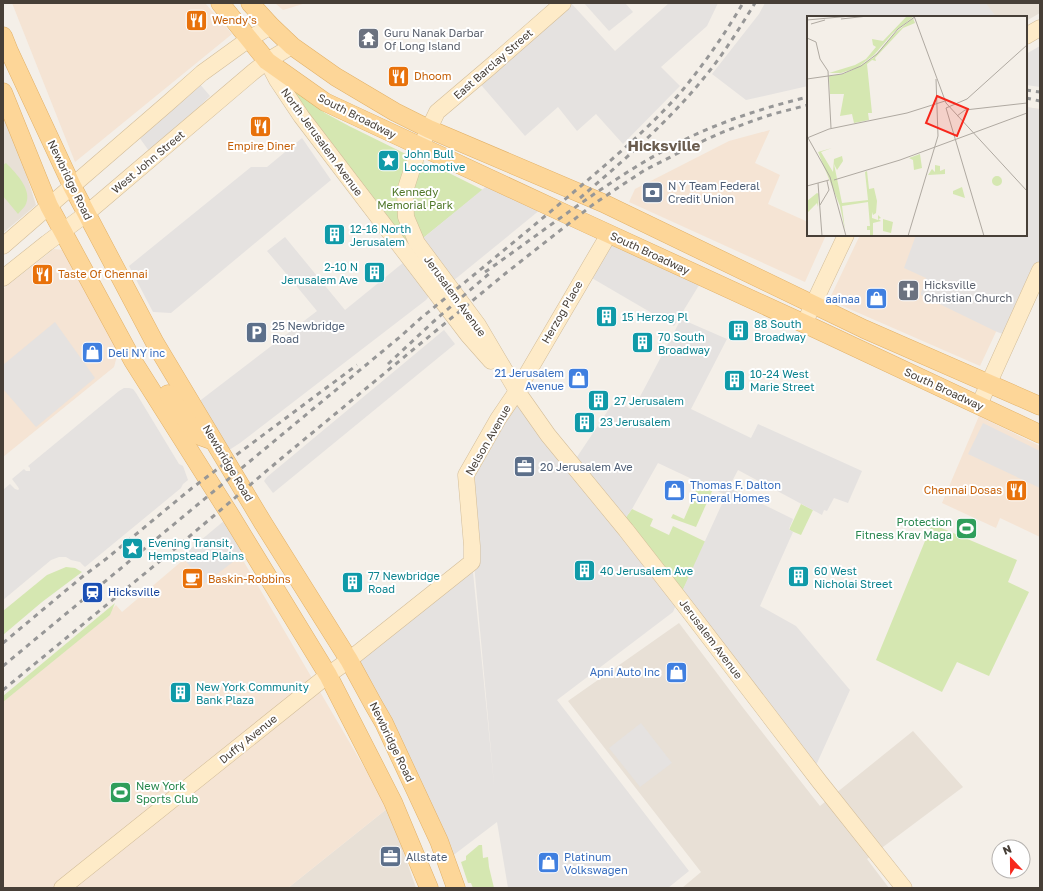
<svg xmlns="http://www.w3.org/2000/svg" width="1043" height="891" font-family="'Golos Text',sans-serif">
	<rect width="100%" height="100%" fill="#f4efe8"/>
	<g fill="#e8e0d6">
		<path d="M984 3H1040V13L1026 21V17H996Z"/>
		<path d="M3 101 36 205 3 233Z"/>
		<path d="M679 623 744 709 820 806 913 731 963 787 867 859 889 888H682L701 872 568 701Z"/>
		<path d="M388 808 416 888H288Z"/>
	</g>
	<g fill="#f5e4d4">
		<path d="M12 3H205L232 34 75 162Z"/>
		<path d="M275 3H306L283 10Z"/>
		<path d="M1026 107 1040 109V238L980 366 829 300 860 235H1026Z"/>
		<path d="M770 130 755 163 780 175 768 204 808 222V235H826L805 282 629 202 635 189 729 141Z"/>
		<path d="M54 249 63 250 118 352 114 367 3 457V289Z"/>
		<path d="M979 416 1040 446V537L1000 518 996 528 942 503Z"/>
		<path d="M223 526 388 808 288 888H3V700L107 614 116 605 122 612Z"/>
	</g>
	<g fill="#d5e7b1">
		<path d="M281 79 325 113 349 126 422 162 445 171 483 190 407 251Z"/>
		<path d="M6 163C16 173 34 191 25 206 23 209 20 211 18 214L3 196V165Z"/>
		<path d="M699 484 713 489 696 527 671 518 673 514 684 519Z"/>
		<path d="M801 504 813 510 801 535 789 530Z"/>
		<path d="M632 509 653 519 650 526 669 535 673 526 706 542 679 598 621 524Z"/>
		<path d="M932 524 1017 560 1008 582 1029 592 989 676 957 662 942 692 876 660Z"/>
		<path d="M66 567 75 568 82 572 42 602 3 635V611L47 575Z"/>
		<path d="M115 603 110 615 3 702V696Z"/>
		<path d="M479 845H482L483 858 488 857 489 867 494 888H473L471 883H468L461 862 466 860V856Z"/>
	</g>
	<g fill="#e5e2e0" fill-rule="evenodd">
		<path d="M563 3H571L615 51 669 3H718L707 26 661 67 680 86 623 144 596 114 577 131 558 107 525 136 476 79Z"/>
		<path d="M584 3H625L633 12 609 31Z"/>
		<path d="M765 3H986L996 17H808V86L746 100 712 74 759 14Z"/>
		<path d="M1040 46V87L1026 85V54Z"/>
		<path d="M198 82 210 96 193 113 149 151 139 137Z"/>
		<path d="M1026 107 1040 109V270L1010 337 995 331 921 295V293L926 278 904 268 916 235H1026Z"/>
		<path d="M302 138 331 180 171 313 153 312 129 266 251 167H267Z"/>
		<path d="M494 180 546 205 448 285 417 243Z"/>
		<path d="M609 234 704 277 674 326 585 274Z"/>
		<path d="M285 237 345 310 409 258 434 290 426 300 240 443 223 454 193 406 317 311 289 277 267 251Z"/>
		<path d="M681 319 727 339 691 409 751 438 758 424 862 471 848 503 834 498 827 511 824 510 822 515 738 470 728 489 730 488 793 519 789 529 793 532 760 606 796 626 850 690 813 772 679 598 673 612 557 700 689 871 668 888H508L497 822 447 860 349 660 472 562 494 784 466 476 517 391 573 463 615 400 631 409 634 408ZM658 463 726 495 679 598 621 524 632 509Z"/>
		<path d="M55 322 95 378 36 427 3 389V365Z"/>
		<path d="M444 330 455 344 273 493 264 481 267 477Z"/>
		<path d="M124 388H129L133 389 136 393 179 464 183 466 188 480 183 484 181 488 85 567 80 562 71 560 66 557H59L51 560 3 600V490L10 484 15 489 18 490 19 489 18 487 12 479 24 469 26 471H30V468L28 466 119 391Z"/>
		<path d="M983 423 1040 451V488L968 454Z"/>
		<path d="M231 515 250 549 204 584 182 556Z"/>
		<path d="M641 723 672 763 640 787 609 748Z"/>
	</g>
	<g fill="none" stroke-linecap="round" stroke-linejoin="round">
		<defs>
			<g id="secondary">
				<path d="M563 3 490 67 437 112 417 154 405 191 406 217 417 243 478 325 517 391 548 435 626 530 679 598 819 781 904 888"/>
				<path d="M1026 36 1040 28"/>
				<path d="M267 61 277 80 301 116 468 335 491 361"/>
				<path d="M3 246 49 206 167 104 202 73 249 39 271 26"/>
				<path d="M3 278 47 243 86 214 253 72 267 61 292 46"/>
				<path d="M804 324 846 235"/>
				<path d="M979 405 1040 270"/>
				<path d="M62 888 328 675 349 660 472 562V546L466 475 498 419 517 391 609 234"/>
			</g>
			<g id="primary">
				<path d="M220 3 267 61 325 102 581 221 816 329 1040 434"/>
				<path d="M250 3 271 26 292 46 336 77 395 112 429 129 603 203 864 329 1040 406"/>
				<path d="M3 36 9 51 72 186 155 343 263 523 349 660 373 704 384 723 439 841 456 888"/>
				<path d="M3 92 49 206 133 361 229 513 328 675 393 802 429 888"/>
				<path d="M168 394 193 430 200 436 211 440"/>
			</g>
		</defs>
		<use href="#secondary" stroke="#d3bd99" stroke-width="17"/>
		<use href="#primary" stroke="#e2b168" stroke-width="19"/>
		<use href="#secondary" stroke="#feebc8" stroke-width="16"/>
		<use href="#primary" stroke="#fdd698" stroke-width="18"/>
		<g stroke="#979797" stroke-width="3" stroke-dasharray="5 5" stroke-linecap="butt">
			<path d="M1026 90 1040 92"/>
			<path d="M1026 98 1040 101"/>
			<path d="M386 155 394 168"/>
			<path d="M580 198C623 161 667 123 703 79 723 55 739 29 755 3"/>
			<path d="M485 272C547 229 606 181 674 145 716 123 762 108 808 97"/>
			<path d="M388 364 433 322 491 272"/>
			<path d="M3 643 82 577 106 559 192 488 357 365"/>
			<path d="M3 666 401 336 421 318C475 274 529 230 582 185 616 156 651 126 681 92 704 64 725 34 743 3"/>
			<path d="M3 690 177 547 283 457 506 273 595 203 645 170 694 145 723 132 755 120 773 114 808 105"/>
		</g>
	</g>
	<defs>
		<symbol id="restaurant-square" viewBox="-11 -11 22 22"><rect x="-9" y="-9" width="18" height="18" rx="4" fill="#e8710a" stroke="#fff"/><path d="M-5-6h1v4h1v-4h1v4h1v-4h1v5L-1.5 .5V6h-2V.5L-5-1ZM5-6V6H3V1.5H1.5Q1.5-4 5-6Z" fill="#fff"/></symbol>
		<symbol id="temple-square" viewBox="-11 -11 22 22"><rect x="-9" y="-9" width="18" height="18" rx="4" fill="#6b7280" stroke="#fff"/><path d="M0-6L5-2H3V0L6.5 2.5H4V6H1.5V3h-3V6H-4V2.5H-6.5L-3 0V-2H-5Z" fill="#fff"/></symbol>
		<symbol id="sight-square" viewBox="-11 -11 22 22"><rect x="-9" y="-9" width="18" height="18" rx="4" fill="#0f9aa8" stroke="#fff"/><path d="M0-6L1.8-2.2L6-1.7L2.9 1.2L3.7 5.4L0 3.3L-3.7 5.4L-2.9 1.2L-6-1.7L-1.8-2.2Z" fill="#fff"/></symbol>
		<symbol id="bank-square" viewBox="-11 -11 22 22"><rect x="-9" y="-9" width="18" height="18" rx="4" fill="#5c6f8a" stroke="#fff"/><path d="M-6-4H6V4H-6ZM0-2.3a2.3 2.3 0 1 0 0 4.6a2.3 2.3 0 1 0 0-4.6Z" fill="#fff"/></symbol>
		<symbol id="building-square" viewBox="-11 -11 22 22"><rect x="-9" y="-9" width="18" height="18" rx="4" fill="#0f9aa8" stroke="#fff"/><path d="M-4-6H4V6H1V3H-1V6H-4ZM-2.5-4.3h1.7v1.8h-1.7ZM.8-4.3h1.7v1.8H.8ZM-2.5-1h1.7V.8h-1.7ZM.8-1h1.7V.8H.8Z" fill="#fff"/></symbol>
		<symbol id="church-square" viewBox="-11 -11 22 22"><rect x="-9" y="-9" width="18" height="18" rx="4" fill="#6b7280" stroke="#fff"/><path d="M-1.2-6h2.4v3.5h3.3v2.4h-3.3V6h-2.4V-.1h-3.3v-2.4h3.3Z" fill="#fff"/></symbol>
		<symbol id="shop-square" viewBox="-11 -11 22 22"><rect x="-9" y="-9" width="18" height="18" rx="4" fill="#3f7fe0" stroke="#fff"/><path d="M-5-2.5h2.3a2.7 3.5 0 0 1 5.4 0H5L5.5 6h-11ZM-1.5-2.5h3a1.5 2.3 0 0 0-3 0Z" fill="#fff"/></symbol>
		<symbol id="parking-square" viewBox="-11 -11 22 22"><rect x="-9" y="-9" width="18" height="18" rx="4" fill="#5c6f8a" stroke="#fff"/><path d="M-3.5-5.5H1a3.5 3.5 0 0 1 0 7H-1V5.5H-3.5ZM-1-3.4V-.6H.8a1.4 1.4 0 0 0 0-2.8Z" fill="#fff"/></symbol>
		<symbol id="office-square" viewBox="-11 -11 22 22"><rect x="-9" y="-9" width="18" height="18" rx="4" fill="#5c6f8a" stroke="#fff"/><path d="M-6-3h4V-5.5h4V-3h4V5H-6ZM-1-4.5V-3h2v-1.5ZM-6 0V1H6V0Z" fill="#fff"/></symbol>
		<symbol id="stadium-square" viewBox="-11 -11 22 22"><rect x="-9" y="-9" width="18" height="18" rx="4" fill="#2e9e5b" stroke="#fff"/><path d="M0-5a6.5 5 0 1 0 0 10a6.5 5 0 1 0 0-10ZM-3.5-1.8h7v3.6h-7Z" fill="#fff"/></symbol>
		<symbol id="cafe-square" viewBox="-11 -11 22 22"><rect x="-9" y="-9" width="18" height="18" rx="4" fill="#e8710a" stroke="#fff"/><path d="M-5.5-4.5H6V0H3Q3 3.5 0 3.5H-2.5Q-5.5 3.5-5.5 0ZM3-3.2v2h1.7v-2ZM-6 4.5H4V6H-6Z" fill="#fff"/></symbol>
		<symbol id="station-square" viewBox="-11 -11 22 22"><rect x="-9" y="-9" width="18" height="18" rx="4" fill="#1a4fb4" stroke="#fff"/><path d="M-3-6H3Q5-6 5-4V2Q5 4 3 4L4.5 6H3L1.5 4h-3L-3 6H-4.5L-3 4Q-5 4-5 2V-4Q-5-6-3-6ZM-3.5-4v3h7v-3ZM-3.5 1v1.5H-2V1ZM2 1v1.5H3.5V1Z" fill="#fff"/></symbol>
	</defs>
	<g fill-rule="evenodd">
		<use href="#restaurant-square" x="184" y="8" width="25" height="25"/>
		<use href="#temple-square" x="356" y="26" width="25" height="25"/>
		<use href="#restaurant-square" x="386" y="64" width="25" height="25"/>
		<use href="#restaurant-square" x="248" y="114" width="25" height="25"/>
		<use href="#sight-square" x="376" y="148" width="25" height="25"/>
		<use href="#bank-square" x="640" y="180" width="25" height="25"/>
		<use href="#building-square" x="322" y="222" width="25" height="25"/>
		<use href="#building-square" x="362" y="260" width="25" height="25"/>
		<use href="#restaurant-square" x="30" y="262" width="25" height="25"/>
		<use href="#church-square" x="896" y="278" width="25" height="25"/>
		<use href="#shop-square" x="864" y="286" width="25" height="25"/>
		<use href="#building-square" x="594" y="304" width="25" height="25"/>
		<use href="#building-square" x="726" y="318" width="25" height="25"/>
		<use href="#parking-square" x="244" y="320" width="25" height="25"/>
		<use href="#building-square" x="630" y="330" width="25" height="25"/>
		<use href="#shop-square" x="80" y="340" width="25" height="25"/>
		<use href="#shop-square" x="566" y="366" width="25" height="25"/>
		<use href="#building-square" x="722" y="368" width="25" height="25"/>
		<use href="#building-square" x="586" y="388" width="25" height="25"/>
		<use href="#building-square" x="572" y="410" width="25" height="25"/>
		<use href="#office-square" x="512" y="454" width="25" height="25"/>
		<use href="#restaurant-square" x="1004" y="478" width="25" height="25"/>
		<use href="#shop-square" x="662" y="478" width="25" height="25"/>
		<use href="#stadium-square" x="954" y="516" width="25" height="25"/>
		<use href="#sight-square" x="120" y="536" width="25" height="25"/>
		<use href="#building-square" x="572" y="558" width="25" height="25"/>
		<use href="#building-square" x="786" y="564" width="25" height="25"/>
		<use href="#cafe-square" x="180" y="566" width="25" height="25"/>
		<use href="#building-square" x="340" y="570" width="25" height="25"/>
		<use href="#station-square" x="80" y="580" width="25" height="25"/>
		<use href="#shop-square" x="664" y="660" width="25" height="25"/>
		<use href="#building-square" x="168" y="680" width="25" height="25"/>
		<use href="#stadium-square" x="108" y="780" width="25" height="25"/>
		<use href="#office-square" x="378" y="844" width="25" height="25"/>
		<use href="#shop-square" x="536" y="850" width="25" height="25"/>
	</g>
	<g text-anchor="middle" stroke-width="4" stroke-linejoin="round" paint-order="stroke">
		<g font-size="11" fill="#c56008" stroke="#fff" text-anchor="start">
			<text x="212" y="24">Wendy's</text>
			<text x="414" y="80">Dhoom</text>
			<text x="261" y="150" text-anchor="middle">Empire Diner</text>
			<text x="58" y="278">Taste Of Chennai</text>
			<text x="1002" y="494" text-anchor="end">Chennai Dosas</text>
			<text x="208" y="583">Baskin-Robbins</text>
		</g>
		<g font-size="11" fill="#5b616d" stroke="#fff" text-anchor="start">
			<text x="384" y="37">Guru Nanak Darbar<tspan x="384" dy="13">Of Long Island</tspan></text>
			<text x="924" y="289">Hicksville<tspan x="924" dy="13">Christian Church</tspan></text>
		</g>
		<g font-size="11" fill="#473f37" stroke="#fff">
			<text transform="translate(493 64) rotate(-41)" y="4">East Barclay Street</text>
			<text transform="translate(357 116) rotate(27)" y="4">South Broadway</text>
			<text transform="translate(322 142) rotate(54)" y="4">North Jerusalem Avenue</text>
			<text transform="translate(148 162) rotate(-40)" y="4">West John Street</text>
			<text transform="translate(70 180) rotate(64)" y="4">Newbridge Road</text>
			<text transform="translate(650 253) rotate(25)" y="4">South Broadway</text>
			<text transform="translate(455 296) rotate(54)" y="4">Jerusalem Avenue</text>
			<text transform="translate(562 312) rotate(-60)" y="4">Herzog Place</text>
			<text transform="translate(944 389) rotate(25)" y="4">South Broadway</text>
			<text transform="translate(488 440) rotate(-60)" y="4">Nelson Avenue</text>
			<text transform="translate(228 463) rotate(59)" y="4">Newbridge Road</text>
			<text transform="translate(711 639) rotate(53)" y="4">Jerusalem Avenue</text>
			<text transform="translate(248 739) rotate(-39)" y="4">Duffy Avenue</text>
			<text transform="translate(392 742) rotate(64)" y="4">Newbridge Road</text>
		</g>
		<g font-size="11" fill="#0d838f" stroke="#fff" text-anchor="start">
			<text x="404" y="158">John Bull<tspan x="404" dy="13">Locomotive</tspan></text>
			<text x="350" y="233">12-16 North<tspan x="350" dy="13">Jerusalem</tspan></text>
			<text x="358" y="271" text-anchor="end">2-10 N<tspan x="358" dy="13">Jerusalem Ave</tspan></text>
			<text x="622" y="321">15 Herzog Pl</text>
			<text x="754" y="328">88 South<tspan x="754" dy="13">Broadway</tspan></text>
			<text x="658" y="341">70 South<tspan x="658" dy="13">Broadway</tspan></text>
			<text x="750" y="378">10-24 West<tspan x="750" dy="13">Marie Street</tspan></text>
			<text x="614" y="405">27 Jerusalem</text>
			<text x="600" y="426">23 Jerusalem</text>
			<text x="148" y="547">Evening Transit,<tspan x="148" dy="13">Hempstead Plains</tspan></text>
			<text x="600" y="575">40 Jerusalem Ave</text>
			<text x="814" y="575">60 West<tspan x="814" dy="13">Nicholai Street</tspan></text>
			<text x="368" y="580">77 Newbridge<tspan x="368" dy="13">Road</tspan></text>
			<text x="196" y="691">New York Community<tspan x="196" dy="13">Bank Plaza</tspan></text>
		</g>
		<g font-size="11" fill="#4e5e75" stroke="#fff" text-anchor="start">
			<text x="668" y="190">N Y Team Federal<tspan x="668" dy="13">Credit Union</tspan></text>
			<text x="272" y="330">25 Newbridge<tspan x="272" dy="13">Road</tspan></text>
			<text x="540" y="471">20 Jerusalem Ave</text>
			<text x="406" y="861">Allstate</text>
		</g>
		<g font-size="11" fill="#50782a" stroke="#fff">
			<text x="415" y="196">Kennedy<tspan x="415" dy="13">Memorial Park</tspan></text>
		</g>
		<g font-size="11" fill="#366cbe" stroke="#fff" text-anchor="end">
			<text x="860" y="303">aainaa</text>
			<text x="108" y="357" text-anchor="start">Deli NY inc</text>
			<text x="564" y="377">21 Jerusalem<tspan x="564" dy="13">Avenue</tspan></text>
			<text x="690" y="489" text-anchor="start">Thomas F. Dalton<tspan x="690" dy="13">Funeral Homes</tspan></text>
			<text x="660" y="676">Apni Auto Inc</text>
			<text x="564" y="861" text-anchor="start">Platinum<tspan x="564" dy="13">Volkswagen</tspan></text>
		</g>
		<g font-size="11" fill="#27864d" stroke="#fff" text-anchor="end">
			<text x="952" y="526">Protection<tspan x="952" dy="13">Fitness Krav Maga</tspan></text>
			<text x="136" y="790" text-anchor="start">New York<tspan x="136" dy="13">Sports Club</tspan></text>
		</g>
		<g font-size="11" fill="#164399" stroke="#fff" text-anchor="start">
			<text x="108" y="596">Hicksville</text>
		</g>
		<g font-size="15" font-weight="bold" fill="#6a5c4e" stroke="#fff">
			<text x="664" y="151">Hicksville</text>
		</g>
	</g>
	<g transform="translate(807 16)">
		<rect width="220" height="220" fill="#f4efe8"/>
		<path d="M100 0 106 1 86 17 67 39 51 51 66 42 87 18 106 2 108 7 96 12 68 42 69 45 65 44 60 48 65 97H61L62 104 47 107 45 98 33 100 37 78H23L22 60 36 58 50 52 34 57H22L48 49 59 43 69 31 66 29 65 23 76 25ZM25 132 14 136 26 156 27 143 35 140 36 145 30 154 27 148 35 187 61 184 58 156 60 155 62 173 67 172 70 185 69 197 66 199 65 196V202L71 204V199L74 202 71 203 74 205 66 207V220H63V214H60V210H63L61 186 35 190 38 214 33 190 11 136ZM113 138 115 152 107 154 106 144 102 142ZM128 149 133 150V155L138 153V158L121 159 125 153 128 156ZM185 165a5 5 0 1 1 10 0a5 5 0 1 1-10 0ZM155 171 158 182 146 178V175ZM10 177 12 178 11 191 10 187 0 197V185ZM76 203 86 206 84 217 76 215Z" fill="#d5e7b1"/>
		<path fill="none" stroke="#afa9a1" stroke-width="1" d="M107 0 139 87 220 175M34 3 61 0M0 4 44 0M4 8 18 4M0 22 9 26 13 43 21 55 24 112M0 63 35 58 54 50 70 38 91 13 109 0M150 100 158 94 220 87M0 120 23 161 39 220M0 122 22 113 100 97 138 85M27 164 93 144 220 97M11 167 15 220M0 170 22 164M13 189 22 174 20 165M101 220 131 120 129 63M177 220 139 92 160 83 220 29"/>
		<path fill="#f7271c" fill-opacity="0.15" stroke="#f7271c" stroke-width="2" d="M130 80 161 93 150 120 119 107Z"/>
		<rect width="220" height="220" fill="none" stroke="#473f37" stroke-width="2"/>
	</g>
	<rect width="1043" height="891" fill="none" stroke="#473f37" stroke-width="8"/>
	<g transform="translate(1011 859) rotate(338)"><circle r="19" fill="#ffffff" stroke="#b5b2af"/>
	<path d="M0-3L7 15L0 10L-7 15Z" fill="#f7271c"/>
	<text y="-6" font-size="11" font-weight="bold" text-anchor="middle" fill="#473f37">N</text>
	</g>
</svg>
